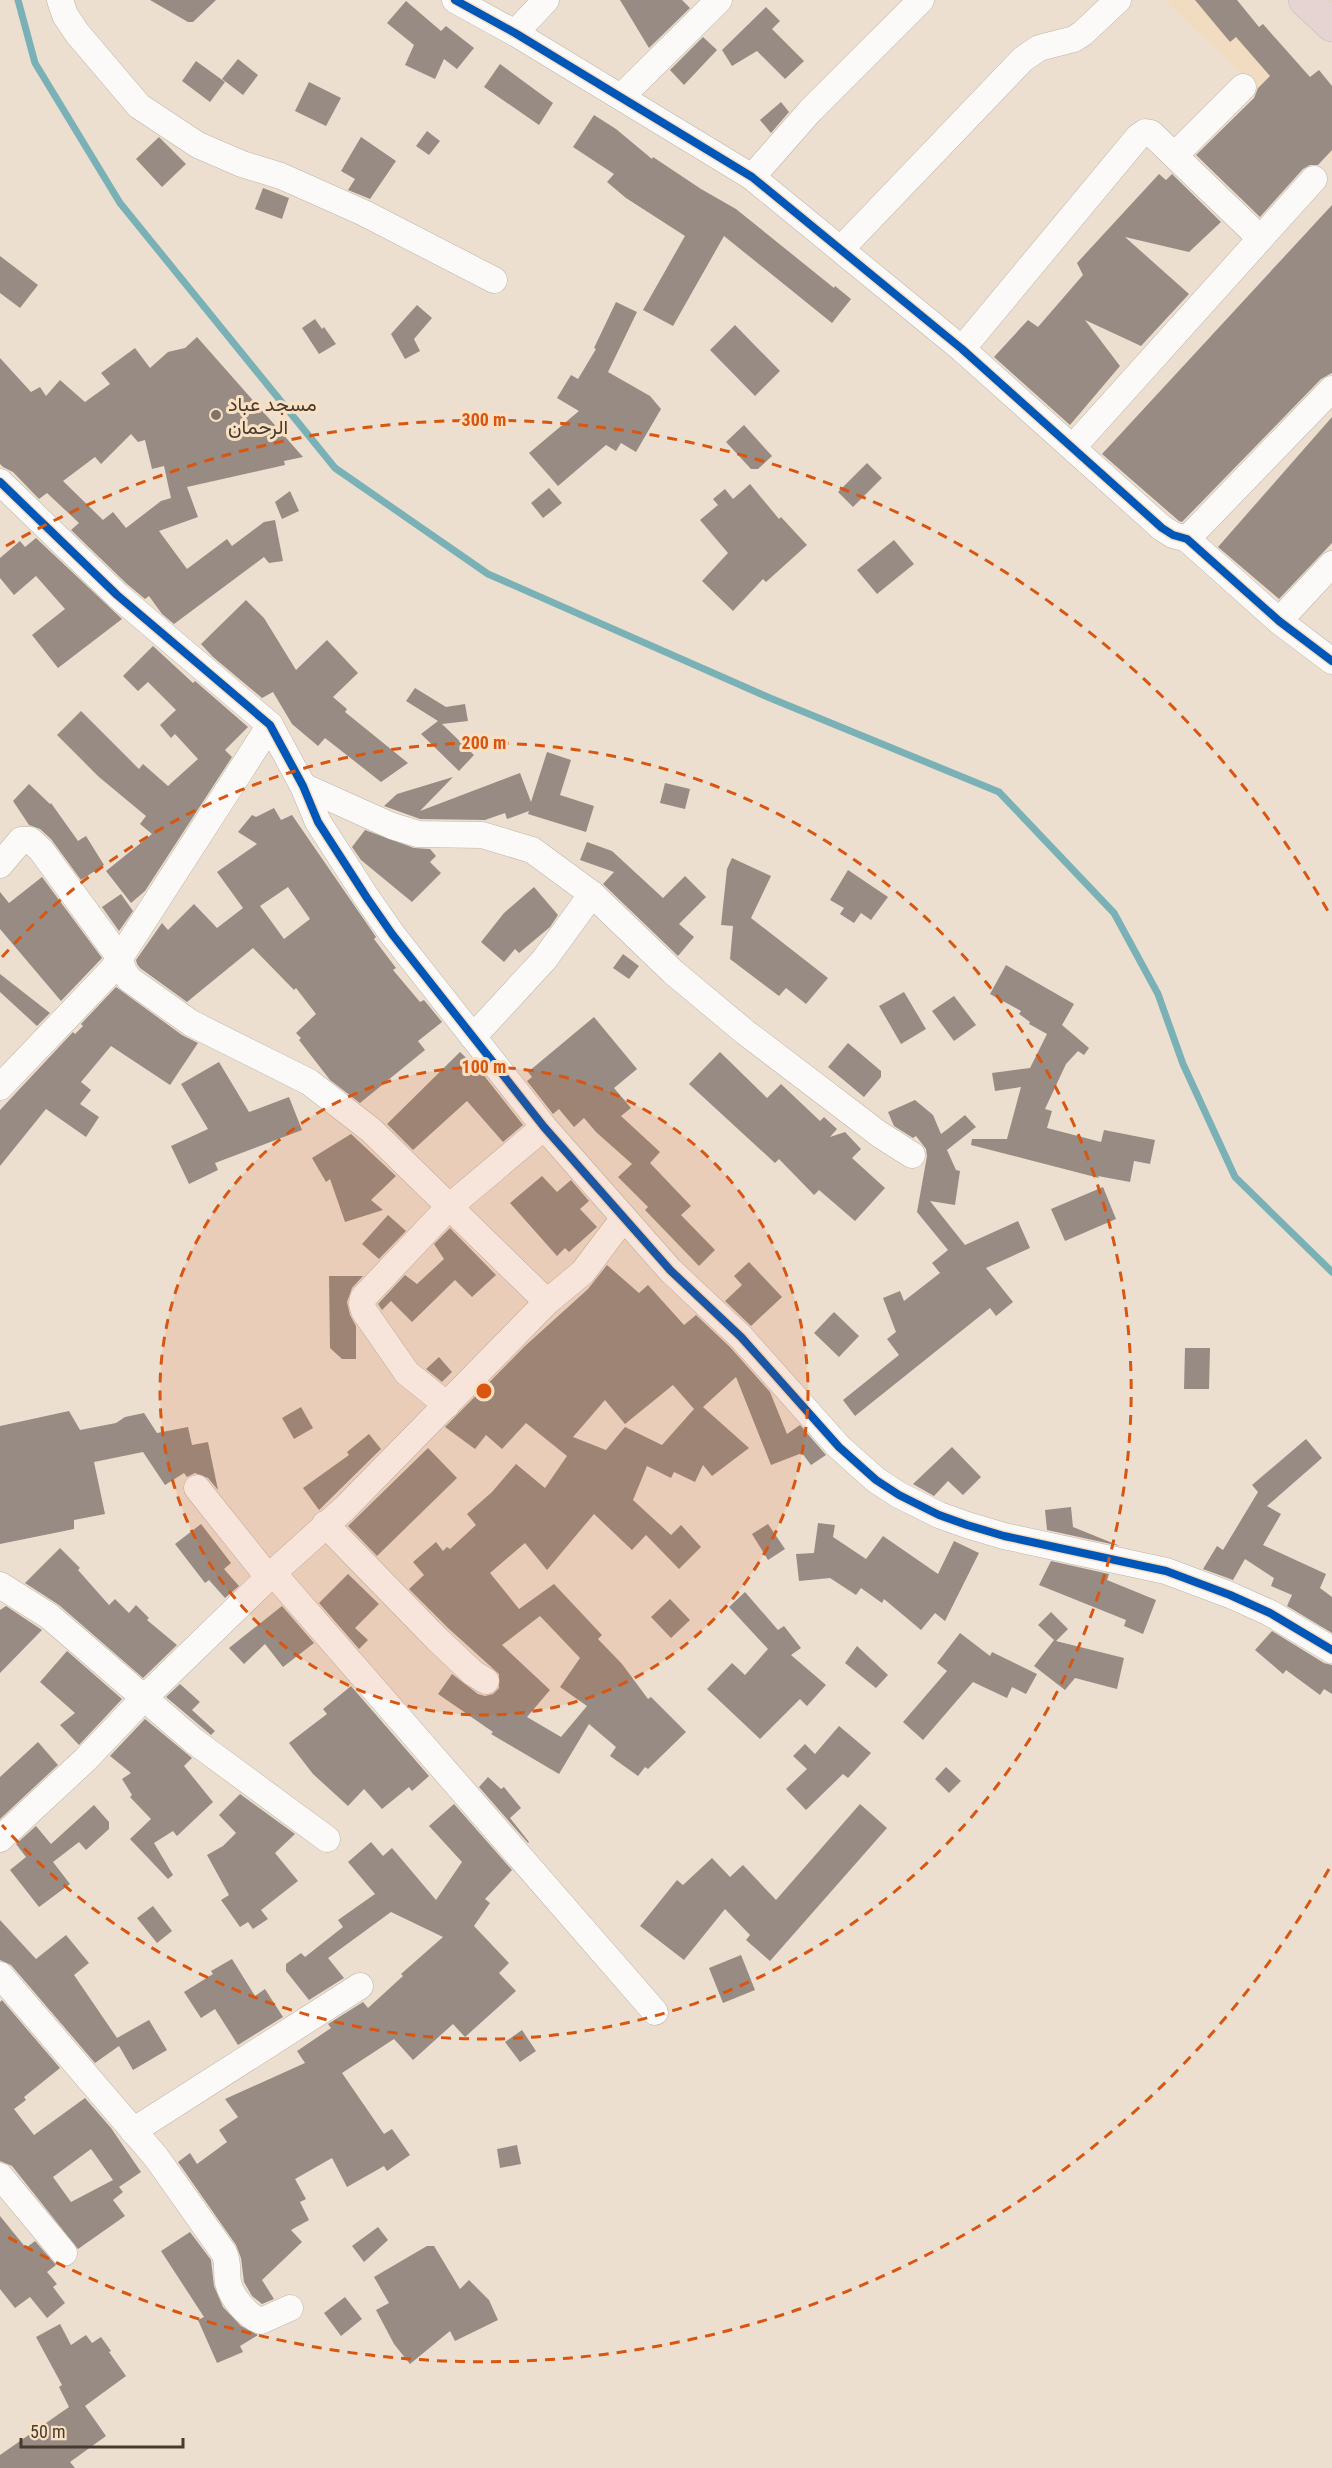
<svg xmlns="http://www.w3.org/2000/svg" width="1332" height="2468" font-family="'Roboto Condensed',Vazirmatn,sans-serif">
	<rect width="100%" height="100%" fill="#ecdfd0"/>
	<path fill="#f2dcc1" d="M1164 0H1218L1332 109V161Z"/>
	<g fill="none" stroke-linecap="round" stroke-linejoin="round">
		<path stroke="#79b1b6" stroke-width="7" d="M18 0 35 63 120 203 335 468 488 574 770 698 999 792 1114 913 1158 994 1183 1064 1235 1177 1332 1272"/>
	</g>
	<g fill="#978b83" fill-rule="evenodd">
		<path d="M150 0H216L193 22H188Z"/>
		<path d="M620 0H682L690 8 649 48Z"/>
		<path d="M1195 0H1237L1259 27 1263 24 1310 77 1319 70 1332 86V150L1318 165H1310L1303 169 1260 217 1196 155 1254 98 1258 88 1270 76 1236 37 1230 42Z"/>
		<path d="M406 1 441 31 446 26 474 48 457 69 444 59 435 79 405 65 414 45 387 23Z"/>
		<path d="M766 7 780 21 772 29 804 61 785 79 757 51 732 66 722 50Z"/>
		<path d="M703 37 717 50 684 85 670 70Z"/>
		<path d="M238 59 258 75 243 95 222 79Z"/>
		<path d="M196 61 225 82 210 102 182 81Z"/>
		<path d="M500 64 553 103 539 125 484 87Z"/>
		<path d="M309 82 341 98 326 126 295 111Z"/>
		<path d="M781 102 789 112 771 133 760 120Z"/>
		<path d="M594 115 616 129 652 159 653 157 701 189 736 209 834 288 835 286 851 299 832 323 724 236 673 326 643 310 685 236 626 198 607 182 614 174 573 147Z"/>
		<path d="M427 131 440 141 429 155 416 146Z"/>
		<path d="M159 137 186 164 162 187 136 159Z"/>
		<path d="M361 137 396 161 370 199 348 190 355 179 341 171Z"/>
		<path d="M1159 174 1166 180 1172 174 1221 222 1189 252 1125 237 1189 294 1141 346 1085 320 1120 366 1070 425 994 357 1028 320 1038 327 1083 275 1077 263Z"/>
		<path d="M263 188 289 198 282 219 255 209Z"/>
		<path d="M1332 205V373L1321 379 1182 522 1179 521 1102 454Z"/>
		<path d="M0 256 38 285 20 308 0 293Z"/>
		<path d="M616 302 637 312 608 372 650 396 661 409 636 452 621 443 616 451 606 445 558 486 529 453 579 411 557 398 571 375 578 379 596 349 594 348Z"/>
		<path d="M417 305 432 318 414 339 420 351 405 359 391 334Z"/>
		<path d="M315 319 322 329 324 327 336 344 319 354 302 328Z"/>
		<path d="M735 325 780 371 755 396 710 350Z"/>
		<path d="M197 337 303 457 284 461 285 465 187 487 198 517 159 531 187 569 227 539 232 546 264 522 275 520 283 561 269 563 264 557 174 624 162 614 149 596 145 599 127 584 71 530 79 523 47 493 39 499 13 472 3 467 0 464V358L31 392 40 387 46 396 60 380 85 402 110 384 101 373 135 348 150 368 168 352 185 348ZM131 434 138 442 145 440 152 469 164 466 171 498 161 501 126 528 113 512 103 520 63 481 95 457 101 464Z"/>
		<path d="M1332 417V543L1279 599 1218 547Z"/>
		<path d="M744 425 772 456 758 469H751L726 442Z"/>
		<path d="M867 463 882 478 853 507 838 492Z"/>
		<path d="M750 484 779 519 781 517 807 545 766 582 763 579 733 611 702 581 728 553 700 520 718 505 713 499 725 489 733 499Z"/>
		<path d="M549 488 562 503 543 518 531 503Z"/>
		<path d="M290 491 299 511 282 519 275 502Z"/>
		<path d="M36 538 122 619 58 668 32 635 65 609 36 576 14 595 0 578V558L20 541 25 547Z"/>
		<path d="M894 540 914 564 877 594 857 570Z"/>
		<path d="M246 600 264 618 296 670 327 640 358 673 333 697 347 709 345 712 408 763 381 782 325 738 318 746 292 724 273 692 262 698 213 657 201 644Z"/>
		<path d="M153 646 193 683 195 681 248 727 225 750 232 757 145 891 131 903 106 871 152 834 140 824 146 816 99 777 57 735 81 711 139 769 143 764 168 786 198 759 175 734 171 738 160 725 176 710 148 682 138 691 123 676Z"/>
		<path d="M415 688 446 707 465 704 468 721 442 724 474 755 459 771 421 734 438 721 406 701Z"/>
		<path d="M547 752 571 760 560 795 594 806 586 832 528 814 529 811 507 819 505 813 485 820 420 819 384 806 397 794 453 777 420 811 520 773 531 802Z"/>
		<path d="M665 783 690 789 685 809 660 803Z"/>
		<path d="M29 784 50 804 51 803 78 841 86 836 104 865 81 880 51 839 40 829 29 825 13 801Z"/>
		<path d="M274 808 281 820 292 815 376 937 374 939 396 968 393 970 420 1002 424 1000 442 1022 418 1041 425 1050 360 1103 330 1080 299 1040 301 1038 296 1033 316 1014 296 988 294 990 253 948 187 1002 140 968 137 964 136 960 162 923 168 930 194 904 217 928 243 908 217 872 257 844 238 832 252 815 256 817ZM288 887 310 919 284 939 260 906Z"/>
		<path d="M365 830 414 848 430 849 436 856 430 862 441 873 412 902 361 860 352 847Z"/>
		<path d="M587 842 612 851 663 898 685 876 706 897 679 924 694 937 678 956 603 884 614 872 580 860Z"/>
		<path d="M732 858 771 876 751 918 828 978 806 1004 786 988 779 996 730 959 733 926 721 925 727 869Z"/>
		<path d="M848 870 888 897 871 920 861 913 854 923 840 914 844 908 830 900Z"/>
		<path d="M42 877 102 958 61 1001 0 929V892L9 903Z"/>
		<path d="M534 887 558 915 550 927 519 953 515 949 504 962 481 942 504 913Z"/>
		<path d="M121 894 133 911 119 931 102 907Z"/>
		<path d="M623 954 639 966 629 979 613 968Z"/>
		<path d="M1006 965 1074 1004 1062 1025 1089 1048 1084 1055 1078 1051 1066 1064 1045 1109 1052 1111 1047 1128 1101 1142 1104 1130 1155 1140 1150 1164 1134 1161 1130 1182 1098 1176 1099 1178 971 1145 972 1139H1007L1021 1087 995 1091 992 1073 1030 1068 1047 1034 1029 1024 1030 1022 1019 1014 1021 1011 990 994Z"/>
		<path d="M0 974 50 1013 37 1026 0 992Z"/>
		<path d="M116 987 182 1035 198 1043 170 1085 111 1046 81 1082 91 1090 80 1104 99 1117 86 1137 46 1109 0 1166V1110L73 1032 75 1034 83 1026 81 1024Z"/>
		<path d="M904 992 926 1029 901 1044 879 1006Z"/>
		<path d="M954 996 976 1025 954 1041 932 1011Z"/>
		<path d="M594 1017 637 1069 614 1088 631 1108 621 1116 660 1152 650 1163 691 1206 681 1215 715 1250 699 1266 645 1210 648 1207 618 1177 632 1164 596 1132 584 1118 574 1127 559 1109 553 1114 527 1081 532 1077 528 1072Z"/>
		<path d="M848 1043 881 1071V1077L864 1097 828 1067Z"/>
		<path d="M460 1052 482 1073 523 1125 503 1142 467 1101 413 1150 387 1124Z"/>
		<path d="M720 1052 767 1098 781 1084 820 1121 824 1117 837 1129 830 1137 845 1132 861 1149 852 1158 885 1188 855 1221 819 1190 814 1195 779 1159 775 1163 689 1084Z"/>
		<path d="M219 1062 249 1112 289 1097 302 1130 215 1163 218 1170 189 1184 171 1146 208 1129 181 1084Z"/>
		<path d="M915 1100 933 1115 941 1134 949 1128 951 1130 949 1128 965 1115 976 1127 947 1150 956 1170 960 1171 955 1205 930 1201 965 1245 1018 1221 1030 1248 986 1268 1013 1302 996 1316 990 1308 855 1416 843 1400 899 1355 887 1339 896 1332 883 1298 900 1291 904 1301 940 1273 932 1263 948 1250 917 1212 927 1156 926 1149 916 1136 913 1138 894 1126 888 1112Z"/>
		<path d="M351 1134 396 1176 371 1200 383 1210 345 1222 330 1179 326 1182 312 1158Z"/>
		<path d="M542 1176 557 1192 571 1180 589 1201 580 1209 597 1227 569 1252 565 1248 557 1256 510 1203Z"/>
		<path d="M1103 1187 1116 1219 1065 1241 1051 1209Z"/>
		<path d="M388 1215 406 1231 379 1259 362 1244Z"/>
		<path d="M450 1228 496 1275 472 1297 455 1280 412 1322 391 1301 382 1310 378 1304 405 1275 417 1284 444 1259 434 1244Z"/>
		<path d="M749 1262 782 1297 751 1326 725 1301 742 1285 734 1276Z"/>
		<path d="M607 1265 639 1293 648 1285 684 1325 696 1315 730 1347 770 1392 787 1434 800 1425 826 1455 811 1465 802 1453 771 1465 736 1377 703 1407 749 1448 712 1476 703 1465 695 1482 674 1472 671 1478 647 1466 633 1500 671 1535 681 1525 701 1547 679 1569 646 1535 632 1550 594 1514 547 1570 525 1543 490 1573 519 1609 554 1584 602 1635 598 1639 622 1664 648 1699 651 1697 686 1732 648 1769 645 1767 638 1776 610 1756 616 1747 589 1724 559 1774 491 1734 493 1732 438 1694 452 1674 478 1694 485 1696 493 1694 499 1688V1674L448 1628 409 1589 424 1575 413 1562 436 1542 443 1551 447 1547 450 1549 476 1525 467 1514 492 1492 516 1464 545 1488 567 1456 526 1423 502 1449 486 1435 475 1449 445 1427 525 1346 588 1289ZM673 1385 694 1409 662 1445 625 1427 606 1450 573 1437 605 1400 625 1424ZM540 1616 580 1658 560 1687 587 1706 561 1737 527 1717 550 1690 502 1645Z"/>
		<path d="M329 1276H363L352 1288 347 1302 350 1315 356 1326V1359H342L330 1348Z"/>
		<path d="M834 1312 859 1336 839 1357 814 1333Z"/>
		<path d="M1185 1348H1210L1209 1389H1184Z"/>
		<path d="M439 1357 452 1372 442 1382 426 1369Z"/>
		<path d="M301 1407 313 1428 294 1439 282 1418Z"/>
		<path d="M69 1411 80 1430 116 1423 125 1417 144 1413 157 1433 188 1427 192 1445 208 1442 218 1490 208 1478 195 1473 187 1477 184 1473 165 1485 143 1452 94 1462 105 1514 74 1520V1529L0 1544V1426Z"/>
		<path d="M369 1434 381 1449 319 1510 303 1488 349 1455 347 1452Z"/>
		<path d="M1306 1439 1322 1458 1267 1506 1281 1514 1263 1545 1326 1574 1320 1588 1332 1597V1633L1287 1606 1292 1595 1271 1586 1274 1578 1245 1559 1233 1580 1203 1569 1217 1546 1223 1550 1258 1492 1252 1485Z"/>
		<path d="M952 1447 981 1477 963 1495 948 1481 934 1496 913 1484Z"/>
		<path d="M428 1448 457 1478 377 1556 348 1526Z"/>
		<path d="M1071 1507 1073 1527 1120 1546 1047 1530 1045 1510Z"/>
		<path d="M818 1523 835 1525 833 1537 866 1559 883 1536 938 1574 954 1541 979 1553 945 1621 935 1613 921 1630 884 1599 882 1603 861 1588 856 1595 830 1578 799 1581 796 1554 814 1553Z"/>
		<path d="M201 1524 231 1563 224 1569 239 1586 225 1598 209 1580 205 1583 175 1544Z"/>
		<path d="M768 1524 785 1549 768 1560 752 1534Z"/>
		<path d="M60 1548 80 1568 78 1570 109 1605 115 1599 129 1613 136 1605 149 1618 147 1620 177 1645 143 1678 59 1605 25 1583Z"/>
		<path d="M1051 1561 1109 1574 1107 1580 1156 1600 1143 1634 1124 1626 1126 1620 1039 1585Z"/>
		<path d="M348 1574 379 1604 355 1628 368 1640 359 1649 319 1603Z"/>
		<path d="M745 1592 778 1630 784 1626 801 1648 791 1655 826 1685 807 1706 800 1699 760 1739 707 1689 732 1663 745 1675 768 1649 729 1607Z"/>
		<path d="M670 1599 690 1620 671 1638 651 1617Z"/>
		<path d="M6 1606 42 1630 0 1673V1610Z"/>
		<path d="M282 1606 314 1643 283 1667 265 1644 244 1664 229 1648Z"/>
		<path d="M1051 1612 1068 1629 1056 1641 1124 1658 1117 1689 1075 1678 1065 1690 1034 1666 1054 1640 1038 1625Z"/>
		<path d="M1272 1631 1324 1663 1332 1665V1694L1324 1689 1320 1695 1286 1670 1283 1674 1255 1650Z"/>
		<path d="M960 1633 990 1656 992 1652 1037 1674 1026 1694 1012 1687 1007 1698 973 1682 923 1740 903 1722 947 1671 937 1663Z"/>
		<path d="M857 1646 888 1675 876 1688 845 1663Z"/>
		<path d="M67 1651 122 1699 79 1745 60 1725 75 1713 40 1682Z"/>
		<path d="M180 1684 200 1702 192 1710 215 1731 211 1735 166 1697Z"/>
		<path d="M351 1686 429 1776 412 1791 409 1787 382 1809 364 1789 348 1806 313 1774 289 1743 327 1714 323 1709Z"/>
		<path d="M145 1719 192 1758 184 1766 213 1802 177 1836 173 1831 154 1843 173 1875 168 1879 130 1839 151 1819 130 1797 132 1795 122 1779 131 1773 110 1756Z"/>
		<path d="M839 1726 871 1753 848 1778 843 1774 806 1810 786 1789 807 1769 793 1756 805 1744 815 1754Z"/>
		<path d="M38 1742 58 1765 0 1819V1777Z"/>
		<path d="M946 1767 961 1781 949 1793 935 1779Z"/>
		<path d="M488 1777 501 1789 504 1787 521 1808 510 1818 529 1842 528 1843 479 1787Z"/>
		<path d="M240 1794 295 1834 275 1853 298 1881 261 1910 268 1919 253 1929 248 1922 240 1927 221 1900 229 1895 207 1855 223 1846 236 1833 219 1815Z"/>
		<path d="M454 1804 512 1870 485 1899 490 1903 474 1926 509 1963 499 1973 516 1991 465 2037 453 2024 413 2060 394 2039 342 2073 384 2134 392 2129 410 2155 387 2171 384 2166 347 2187 332 2158 295 2179 306 2199 300 2202 309 2220 291 2230 302 2242 262 2280 274 2299 262 2304 252 2296 244 2282 241 2258 236 2245 178 2162 190 2153 197 2164 227 2142 219 2130 238 2117 225 2099 305 2063 297 2051 331 2028 328 2024 363 2002 368 2008 403 1976 401 1974 443 1937 391 1912 328 1958 344 1978 309 2000 286 1971V1964L301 1953 305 1957 343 1927 338 1920 375 1894 348 1862 371 1842 383 1856 392 1848 436 1900 462 1862 429 1826Z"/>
		<path d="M860 1804 887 1828 770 1961 746 1940 750 1935 725 1909 684 1960 640 1926 677 1880 683 1885 712 1858 730 1877 743 1865 776 1900Z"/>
		<path d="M94 1805 109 1822V1829L86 1850 79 1842 53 1862 70 1884 39 1907 10 1870 26 1857 16 1844 36 1826 51 1844Z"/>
		<path d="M153 1906 172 1931 157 1943 137 1918Z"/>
		<path d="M0 1920 36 1959 66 1935 89 1963 74 1975 117 2038 149 2020 167 2050 133 2070 119 2046 95 2063 11 1965 0 1960Z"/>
		<path d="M741 1955 755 1990 723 2003 709 1968Z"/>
		<path d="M232 1959 255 1996 265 1989 283 2017 238 2045 215 2009 201 2018 184 1992 213 1974 211 1971Z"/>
		<path d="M2 2000 60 2068 24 2097 26 2100 14 2109 34 2135 85 2098 111 2128 141 2172 119 2187 123 2192 113 2200 125 2216 78 2249 12 2166 0 2161V2002ZM91 2149 113 2180 71 2202 53 2177Z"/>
		<path d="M522 2030 536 2051 520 2062 505 2042Z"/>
		<path d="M517 2145 521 2164 500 2168 497 2149Z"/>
		<path d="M0 2216 26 2248 35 2241 56 2265 47 2272 57 2284 53 2287 65 2303 47 2318 30 2297 15 2308 0 2289Z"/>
		<path d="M378 2227 388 2240 364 2262 352 2246Z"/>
		<path d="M190 2232 211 2260 214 2286 223 2307 241 2326 258 2335 240 2346 243 2352 217 2363 198 2320 204 2317 161 2251Z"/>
		<path d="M427 2246H434L460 2289 469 2280 489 2300 498 2320 455 2341 450 2331 410 2364 394 2344 376 2310 389 2303 374 2277Z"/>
		<path d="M345 2297 362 2319 341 2336 324 2313Z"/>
		<path d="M60 2324 71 2345 86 2335 92 2343 101 2337 111 2351 109 2352 126 2376 85 2406 106 2436 70 2462 75 2468H0V2455L69 2407 59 2387 62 2385 36 2337Z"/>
	</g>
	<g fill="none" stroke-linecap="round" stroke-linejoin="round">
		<defs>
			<g id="street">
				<path d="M60 0 65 15 77 33 139 106 198 145 242 164 281 176 364 213 494 280"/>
				<path d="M455 0 515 33 752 177 962 349 1162 528 1173 535 1187 539 1279 621 1332 661"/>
				<path d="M515 33 546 0"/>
				<path d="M621 97 719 0"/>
				<path d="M1175 155 1243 87"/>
				<path d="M752 177 810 111 921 0"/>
				<path d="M841 249 1023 59 1039 48 1074 39 1083 33 1118 0"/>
				<path d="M962 349 1138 137 1145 132 1151 133 1260 238"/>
				<path d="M1073 447 1314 179"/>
				<path d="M0 482 117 595 270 725 303 786 318 822 367 898 392 934 544 1127 670 1270 741 1337 839 1447 876 1480 899 1495 939 1515 967 1525 1004 1536 1166 1571 1230 1595 1270 1613 1332 1650"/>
				<path d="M1187 539 1332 389"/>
				<path d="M1279 621 1332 564"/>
				<path d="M303 786 392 826 418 834 482 835 532 850 592 894 673 972 745 1032 879 1134 912 1155"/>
				<path d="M0 865 21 840H30L41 850 120 958 123 970 129 979 191 1023 309 1082 371 1130 547 1302"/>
				<path d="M473 1037 544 960 592 894"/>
				<path d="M0 1087 112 970 270 725"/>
				<path d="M447 1405 407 1373 364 1311 362 1304 363 1298 449 1207 544 1127"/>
				<path d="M197 1488 269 1578"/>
				<path d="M325 1524 437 1639 473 1673 486 1681"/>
				<path d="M273 1573 655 2012"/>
				<path d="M0 1585 49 1616 194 1741 327 1839"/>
				<path d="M0 1839 85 1760 145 1697 273 1573 345 1508 547 1302 583 1272 623 1219"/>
				<path d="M0 1975 156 2157 224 2253C229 2263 226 2272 228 2282 231 2297 247 2316 261 2321L290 2308"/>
				<path d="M133 2131 360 1986"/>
				<path d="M0 2176 64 2253"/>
			</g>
			<path id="highway" d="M1305 0 1332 25"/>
		</defs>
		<use href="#street" stroke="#beb4a8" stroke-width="27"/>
		<use href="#highway" stroke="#c4beb6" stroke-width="34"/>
		<use href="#street" stroke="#fcfaf8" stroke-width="26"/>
		<use href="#highway" stroke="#e6d4d3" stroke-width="33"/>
		<defs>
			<g id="cycleway">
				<path d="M455 0 515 33 752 177 962 349 1162 528 1173 535 1187 539 1279 621 1332 661"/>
				<path d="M0 482 117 595 270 725 303 786 318 822 367 898 392 934 544 1127 670 1270 741 1337 839 1447 876 1480 899 1495 939 1515 967 1525 1004 1536 1166 1571 1230 1595 1270 1613 1332 1650"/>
			</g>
		</defs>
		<use href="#cycleway" stroke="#f9e0c3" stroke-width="11"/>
		<use href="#cycleway" stroke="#0057b8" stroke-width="8"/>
	</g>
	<circle cx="484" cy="1391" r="324" fill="#d85610" fill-opacity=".12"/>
	<g fill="none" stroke="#d85610" stroke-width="3" stroke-dasharray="10 8">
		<circle cx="484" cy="1391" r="324"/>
		<path d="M2 957A648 648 0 1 1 2 1825"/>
		<path d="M1329 1869A971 971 0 0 1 6 2236M6 546A971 971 0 0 1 1329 913"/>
	</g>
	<circle fill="#7f7467" stroke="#f9e0c3" stroke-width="2" cx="216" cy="415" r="6"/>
	<g text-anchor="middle" stroke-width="6" stroke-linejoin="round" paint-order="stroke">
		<g font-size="20" fill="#453b2f" stroke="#f9e0c3" text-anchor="start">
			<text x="228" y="411">مسجد عباد<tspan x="228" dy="23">الرحمان</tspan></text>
		</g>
	</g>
	<circle cx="484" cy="1391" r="9" fill="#d85610" stroke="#f9e0c3" stroke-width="3"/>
	<g font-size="18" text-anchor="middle" font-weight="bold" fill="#d85610" stroke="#f9e0c3" stroke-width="6" stroke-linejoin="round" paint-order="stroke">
		<text x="484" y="426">300 m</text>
		<text x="484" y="749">200 m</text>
		<text x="484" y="1073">100 m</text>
	</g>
	<path d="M21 2438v9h162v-9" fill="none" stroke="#453b2f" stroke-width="3"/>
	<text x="30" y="2438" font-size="18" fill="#453b2f" stroke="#f9e0c3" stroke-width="4.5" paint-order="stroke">50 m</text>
</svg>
